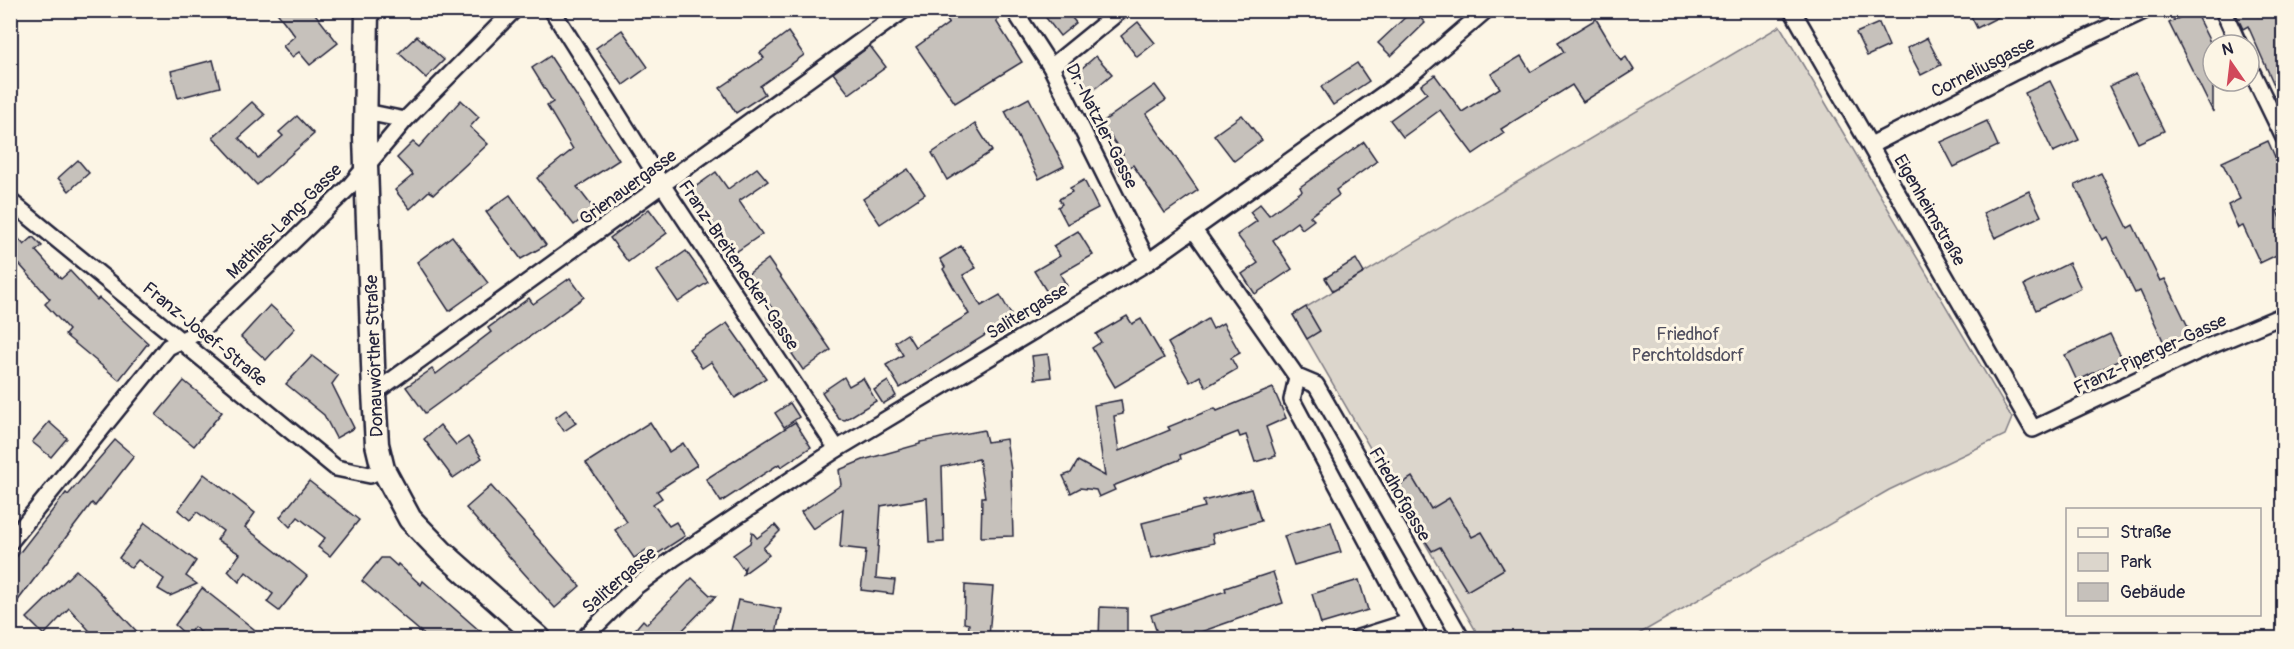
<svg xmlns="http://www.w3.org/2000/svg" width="2294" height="649" font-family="Pangolin,sans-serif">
	<rect width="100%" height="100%" fill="#fcf5e5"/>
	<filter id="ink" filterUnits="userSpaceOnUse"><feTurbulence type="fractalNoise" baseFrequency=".0167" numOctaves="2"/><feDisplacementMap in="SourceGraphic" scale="12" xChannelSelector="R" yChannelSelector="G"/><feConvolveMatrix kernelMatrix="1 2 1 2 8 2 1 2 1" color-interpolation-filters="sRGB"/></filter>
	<g filter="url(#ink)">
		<path fill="#dcd6cc" stroke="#7f7c84" stroke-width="1.5" d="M1780 26 2012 418 2005 435 1889 490 1632 638H1480L1293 315Z"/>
		<g fill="#c6c1bb" stroke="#22223b" stroke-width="1.5">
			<path d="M275 10H312L338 43 310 65 299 52 292 57 283 46 295 36Z"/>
			<path d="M939 10H993L999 19 996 21 1022 62 955 103 916 47 949 23Z"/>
			<path d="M1040 10H1066L1076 23 1060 36Z"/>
			<path d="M1413 10 1425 23 1391 56 1378 43Z"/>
			<path d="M1968 10H2012L1977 28Z"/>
			<path d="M2194 10 2213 48V112L2169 23Z"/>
			<path d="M2234 10H2256L2258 16 2271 10H2283V105L2248 26 2243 29Z"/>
			<path d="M1596 19 1621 61 1626 57 1634 70 1583 102 1572 85 1501 129 1504 133 1473 154 1440 110 1403 137 1390 120 1427 93 1421 85 1435 75 1462 112 1500 88 1491 74 1521 56 1531 72 1564 52 1558 42Z"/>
			<path d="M1138 22 1155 43 1137 57 1121 36Z"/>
			<path d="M1879 23 1889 46 1867 56 1856 33Z"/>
			<path d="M622 30 648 67 623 85 596 48Z"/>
			<path d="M788 32 804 55 760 86 765 94 736 113 720 88 764 58 760 53Z"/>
			<path d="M417 36 444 60 426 78 399 53Z"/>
			<path d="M1927 38 1941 65 1921 75 1907 48Z"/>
			<path d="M870 46 886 67 849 94 833 73Z"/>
			<path d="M550 56 619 160 577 187 594 209 574 225 537 178 573 149 547 106 553 102 532 68Z"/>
			<path d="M1096 56 1112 74 1091 92 1075 74Z"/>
			<path d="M213 60 220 87 178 98 171 71Z"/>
			<path d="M1357 63 1369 81 1333 105 1321 87Z"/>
			<path d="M2136 74 2164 131 2138 143 2110 86Z"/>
			<path d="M2050 81 2079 140 2053 152 2025 93Z"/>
			<path d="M1155 85 1166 100 1146 114 1198 190 1165 213 1133 165 1120 174 1112 162 1123 154 1101 123Z"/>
			<path d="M1029 98 1064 166 1039 179 1005 111Z"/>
			<path d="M461 100 479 117 470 127 488 144 434 194 429 191 410 209 395 190 413 175 397 158 413 142 419 147Z"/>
			<path d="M252 102 265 115 239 138 258 158 283 136 279 132 297 116 314 134 257 185 213 137Z"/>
			<path d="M1242 115 1262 140 1234 161 1214 135Z"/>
			<path d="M1987 121 1998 146 1954 167 1941 142Z"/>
			<path d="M975 124 992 151 947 180 932 153Z"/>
			<path d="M2268 141 2283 175V186L2278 188 2283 199V208L2277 211 2283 226V252L2260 263 2243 226 2238 228 2228 205 2240 199 2222 162Z"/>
			<path d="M1364 142 1377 161 1336 190 1339 195 1310 216 1314 220 1302 229 1297 222 1273 240 1292 269 1255 294 1242 274 1258 263 1237 235 1257 221 1250 212 1260 204 1269 215 1302 191 1300 187Z"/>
			<path d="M78 160 89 173 69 191 58 178Z"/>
			<path d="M757 168 768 181 739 201 762 234 733 254 691 190 716 172 728 189Z"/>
			<path d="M908 169 925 194 880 224 863 199Z"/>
			<path d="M2101 173 2128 228 2133 225 2160 281 2165 279 2192 335 2166 347 2140 291 2135 293 2107 237 2102 240 2075 185Z"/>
			<path d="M1084 180 1098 208 1067 224 1058 207 1062 204 1059 199 1072 192 1070 188Z"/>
			<path d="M2029 191 2041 216 1995 238 1983 213Z"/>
			<path d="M510 195 546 245 521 259 486 212Z"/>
			<path d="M649 209 667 233 628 262 610 238Z"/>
			<path d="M1078 231 1093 255 1060 274 1067 286 1050 297 1034 271 1060 256 1053 246Z"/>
			<path d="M452 236 488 283 449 311 417 262Z"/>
			<path d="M33 237 42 246 36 251 61 279 70 271 97 300 99 298 148 343 119 380 65 335 69 330 45 304 50 299 20 265 17 264 10 269V244L18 238 24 245Z"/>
			<path d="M961 246 976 268 963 275 981 306 1000 295 1013 318 900 388 886 365 903 355 895 342 907 334 915 347 969 314 943 269 945 267 940 259Z"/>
			<path d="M686 251 708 282 678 302 657 271Z"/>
			<path d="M768 259 831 350 803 370 767 317 775 312 747 275Z"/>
			<path d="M1356 259 1364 273 1333 291 1325 278Z"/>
			<path d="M2069 263 2081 288 2036 310 2024 285Z"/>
			<path d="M570 278 584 297 425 413 406 387 432 369 436 374 491 332 488 328 529 298 533 304Z"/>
			<path d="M270 305 295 328 266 360 241 337Z"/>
			<path d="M1306 307 1320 331 1307 339 1293 315Z"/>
			<path d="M1127 316 1132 324 1141 319 1164 358 1115 387 1092 348 1101 342 1096 334Z"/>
			<path d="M1208 319 1213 329 1223 323 1240 353 1231 358 1237 369 1206 387 1200 376 1190 382 1168 343Z"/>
			<path d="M727 323 766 378 735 398 711 362 702 368 689 349Z"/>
			<path d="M2110 334 2122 359 2077 381 2065 355Z"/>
			<path d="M1048 354 1051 377 1035 379 1032 356Z"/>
			<path d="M312 356 338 376 332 384 354 428 336 438 324 415 286 384Z"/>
			<path d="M844 377 849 386 863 378 876 401 845 420 839 419 822 392Z"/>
			<path d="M184 381 222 412 194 446 156 415Z"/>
			<path d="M888 381 896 396 883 404 874 390Z"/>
			<path d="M1273 388 1286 418 1266 427 1276 456 1255 462 1246 435 1240 437 1238 432 1180 455 1181 459 1113 486 1115 490 1099 497 1096 490 1080 488 1071 493 1063 476 1071 473 1078 461 1105 476 1094 405 1121 400 1123 414 1114 416 1119 451 1170 430 1168 427 1215 408 1217 411Z"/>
			<path d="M790 403 799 417 784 427 775 413Z"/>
			<path d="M567 409 576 423 564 431 555 418Z"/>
			<path d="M49 422 67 438 51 457 32 442Z"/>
			<path d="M650 422 669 452 683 443 697 465 657 491 662 498 653 504 669 526 676 522 685 536 651 558 646 550 634 558 615 530 627 522 586 463Z"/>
			<path d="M795 422 811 447 781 467 779 464 721 502 706 479Z"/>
			<path d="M440 425 456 445 468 437 482 458 453 478 424 439Z"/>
			<path d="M984 430 987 442 1006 439 1011 470 1013 536 981 537 982 497H985L979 459 942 467 944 542 929 543 927 498 881 506 876 578 895 580 893 594 861 590 866 550 840 547 843 509 813 529 801 512 841 485 839 470 863 460 920 444V442Z"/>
			<path d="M115 440 134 456 95 506 92 503 10 611V565L66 493 68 495Z"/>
			<path d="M204 474 255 513 245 527 307 576 279 611 267 602 273 594 246 572 239 582 228 571 240 554 217 540 223 531 197 512 190 520 178 510Z"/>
			<path d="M1412 477 1431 509 1449 498 1472 537 1482 532 1504 569 1467 591 1440 547 1432 551 1392 490Z"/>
			<path d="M309 481 359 520 330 556 318 547 325 538 298 517 290 527 280 517Z"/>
			<path d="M491 486 580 586 555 608 466 508Z"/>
			<path d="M1251 489 1261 521 1212 534 1214 543 1151 558 1142 523 1205 507 1203 501Z"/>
			<path d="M1331 522 1341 552 1294 565 1284 536Z"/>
			<path d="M145 523 196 561 186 576 197 584 170 596 158 589 164 579 138 560 131 568 119 558Z"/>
			<path d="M775 525 780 531 763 548 769 555 743 574 745 567 743 569 733 555 750 543 752 532 757 538Z"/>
			<path d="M381 558H388L397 566 398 564 421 585 423 581 489 639H429L362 581Z"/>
			<path d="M76 570 95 587 144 639H97L69 608 44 635 27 618Z"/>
			<path d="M1273 572 1283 603 1181 639H1159L1151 615 1226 591 1225 588Z"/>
			<path d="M692 578 710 595 716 596 674 639H627L643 620 647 624Z"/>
			<path d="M1359 580 1368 610 1321 624 1312 594Z"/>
			<path d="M965 585 993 587 989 637 968 634 969 624 964 623Z"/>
			<path d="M202 588 255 630 248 639H209L194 627 187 636 175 625Z"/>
			<path d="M738 600 781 609 775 639H729Z"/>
			<path d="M1100 607 1127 608V639H1099Z"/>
		</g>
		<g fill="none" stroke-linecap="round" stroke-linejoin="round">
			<defs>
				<g id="minor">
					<path d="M552 10 663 186 837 449"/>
					<path d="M1014 10 1051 67 1148 262"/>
					<path d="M1792 10 2033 429 2196 352 2284 315"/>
					<path d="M2223 10 2239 45"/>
					<path d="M2249 66 2284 138"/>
					<path d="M1051 67 1121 10"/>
					<path d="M366 112 405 120"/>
					<path d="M1871 145 2012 73 2146 10"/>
					<path d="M10 201 336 468 370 475 383 469"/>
					<path d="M1194 230 1297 377 1316 385 1461 638"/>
					<path d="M1297 377 1292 400 1419 638"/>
					<path d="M374 393 904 10"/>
					<path d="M10 542 168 347 202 330 348 188 405 120 514 10"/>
					<path d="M584 638 635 587 674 558 837 449 1148 262 1409 76 1486 10"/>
					<path d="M1358 638 1409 622"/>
				</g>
				<path id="primary" d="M367 10 365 137 374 393 377 444 383 469 410 519 441 551 539 638"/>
			</defs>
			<use href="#minor" stroke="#22223b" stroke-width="20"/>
			<use href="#primary" stroke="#22223b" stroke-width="27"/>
			<use href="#minor" stroke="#fcf5e5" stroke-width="15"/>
			<use href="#primary" stroke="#fcf5e5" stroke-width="22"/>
		</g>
	</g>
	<g text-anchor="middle" stroke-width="6" stroke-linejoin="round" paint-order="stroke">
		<g font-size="18" fill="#22223b" stroke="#fcf5e5">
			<text transform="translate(1983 67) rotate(-27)" y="6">Corneliusgasse</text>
			<text transform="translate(1102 126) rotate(63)" y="6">Dr.-Natzler-Gasse</text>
			<text transform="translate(628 187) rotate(-36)" y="6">Grienauergasse</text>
			<text transform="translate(1930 210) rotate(60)" y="6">Eigenheimstraße</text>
			<text transform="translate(284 221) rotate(-45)" y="6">Mathias-Lang-Gasse</text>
			<text transform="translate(739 265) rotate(56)" y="6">Franz-Breitenecker-Gasse</text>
			<text transform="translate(1027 311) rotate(-31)" y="6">Salitergasse</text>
			<text transform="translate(205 334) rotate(39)" y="6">Franz-Josef-Straße</text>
			<text transform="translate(2150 354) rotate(-25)" y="6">Franz-Piperger-Gasse</text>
			<text transform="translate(374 356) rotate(-92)" y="6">Donauwörther Straße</text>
			<text transform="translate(1400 494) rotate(60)" y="6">Friedhofgasse</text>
			<text transform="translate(619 580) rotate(-41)" y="6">Salitergasse</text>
		</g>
		<g font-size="18" fill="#504f5f" stroke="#fcf5e5">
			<text x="1688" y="340">Friedhof<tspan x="1688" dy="21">Perchtoldsdorf</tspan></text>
		</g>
	</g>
	<rect width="2294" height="649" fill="none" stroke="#fcf5e5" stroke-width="36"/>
	<rect x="18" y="18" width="2258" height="613" fill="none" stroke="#22223b" stroke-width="2" filter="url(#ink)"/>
	<rect x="2066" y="508" width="195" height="108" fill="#fcf5e5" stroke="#a5a1a1" stroke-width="1.5"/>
	<rect x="2078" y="528" width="30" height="9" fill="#fcf5e5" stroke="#a5a1a1" stroke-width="1.5"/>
	<text x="2120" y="538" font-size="18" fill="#22223b">Straße</text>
	<rect x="2078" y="553" width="30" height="18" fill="#dcd6cc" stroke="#a5a1a1" stroke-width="1.5"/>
	<text x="2120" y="568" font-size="18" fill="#22223b">Park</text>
	<rect x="2078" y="583" width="30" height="18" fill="#c6c1bb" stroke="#a5a1a1" stroke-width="1.5"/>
	<text x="2120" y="598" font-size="18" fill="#22223b">Gebäude</text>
	<g transform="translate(2231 63) rotate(346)"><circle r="28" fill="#fcf5e5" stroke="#a5a1a1" stroke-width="1.5"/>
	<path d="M0-4.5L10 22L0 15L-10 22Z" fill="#d1495b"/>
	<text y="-9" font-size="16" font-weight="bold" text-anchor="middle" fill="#22223b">N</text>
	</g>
</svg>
